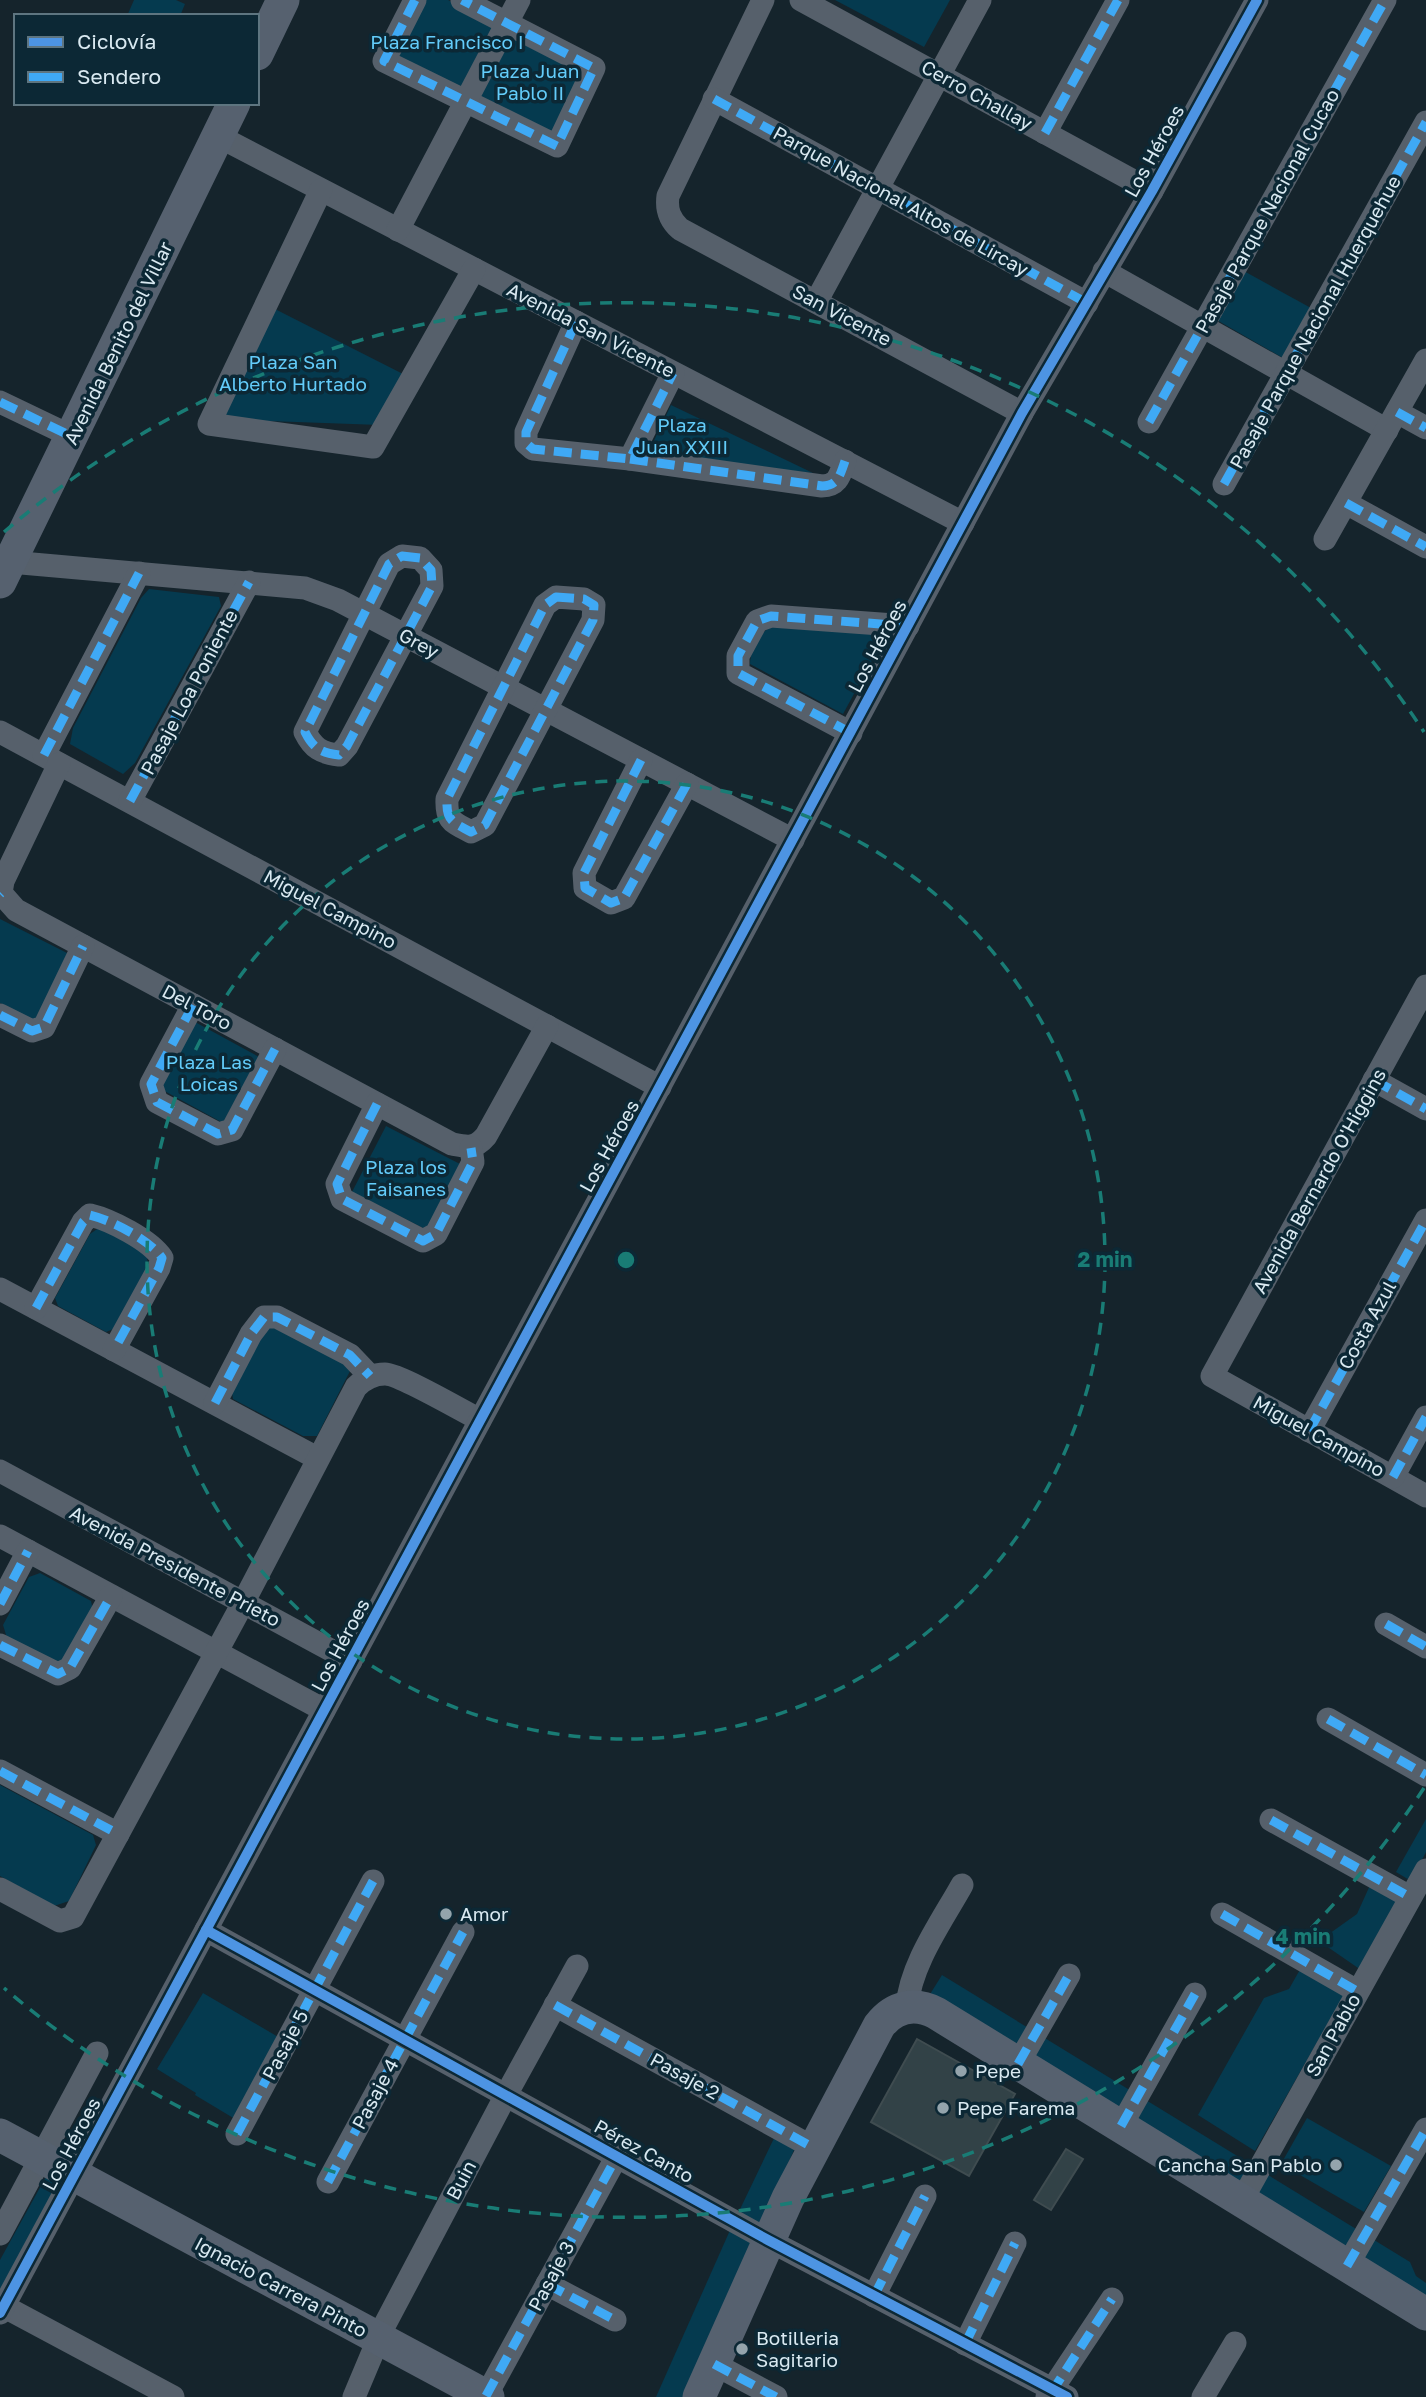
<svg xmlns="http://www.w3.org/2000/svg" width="1426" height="2397" font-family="'Golos Text',sans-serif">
	<rect width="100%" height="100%" fill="#15242c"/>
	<g fill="#053a4f">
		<path d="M134 0H176L185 4 180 16H127Z"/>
		<path d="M422 0H448L500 26 466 93 392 59Z"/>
		<path d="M835 0H950L924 47Z"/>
		<path d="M508 32 588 66 554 138 476 98Z"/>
		<path d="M1242 270 1311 308 1283 358 1215 319Z"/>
		<path d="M271 307 405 375 380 425 215 419Z"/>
		<path d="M671 405 813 473 647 455Z"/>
		<path d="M149 589 219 597 221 606 135 763 123 774 70 744 73 728 141 598Z"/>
		<path d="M770 627 886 635 843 714 750 664C750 651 759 634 770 627Z"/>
		<path d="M0 919 69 954 35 1021 0 1003Z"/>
		<path d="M195 1022 259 1057 223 1123 159 1088Z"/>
		<path d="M386 1126 460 1164 427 1230 352 1192Z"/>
		<path d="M100 1227 147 1254 148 1269 116 1328 106 1332 58 1306 55 1298 90 1234Z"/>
		<path d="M274 1323 345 1363 350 1371 317 1436H303L233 1399 231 1386 264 1327Z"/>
		<path d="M40 1573 91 1601 93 1610 66 1661 54 1664 7 1638 3 1625 29 1577Z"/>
		<path d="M0 1785 93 1835 96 1845 69 1901 54 1906 0 1876Z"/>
		<path d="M1426 1819V1852L1411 1881 1396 1872Z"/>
		<path d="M1371 1883 1398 1901 1361 1970 1319 1941 1357 1914Z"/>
		<path d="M1302 1966 1347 1990 1255 2151 1198 2115 1264 1998 1289 1989Z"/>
		<path d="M942 1975 1410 2262 1416 2276 1426 2283V2301L927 1999Z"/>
		<path d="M203 1993 280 2038 235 2119 195 2095 196 2093 157 2069Z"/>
		<path d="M1307 2118 1391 2166 1364 2212 1281 2164Z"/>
		<path d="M777 2132 798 2141 685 2397H656L731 2228Z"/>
		<path d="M48 2173 62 2180 0 2296V2260Z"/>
	</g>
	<g fill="#324247" stroke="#3f4c50" stroke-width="2">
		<path d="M917 2039 1015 2094 969 2176 871 2122Z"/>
		<path d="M1066 2149 1083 2159 1051 2210 1034 2200Z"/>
	</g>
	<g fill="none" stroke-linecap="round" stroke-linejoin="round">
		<g stroke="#56606b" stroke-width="23">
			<path d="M415 0 384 61 557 146 594 68 462 0"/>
			<path d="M763 0 668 196C666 210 670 220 680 229L1022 413"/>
			<path d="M801 0 1152 191"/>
			<path d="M714 99 1087 303"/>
			<path d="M1045 133 1118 0"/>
			<path d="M218 136 963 523"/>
			<path d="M321 190 209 424 373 447 474 269"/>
			<path d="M398 230 519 0"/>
			<path d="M1104 271 1387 430"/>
			<path d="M816 302 980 0"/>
			<path d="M576 322 526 432V443L533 449 630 459 673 373"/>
			<path d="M0 402 73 437"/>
			<path d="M1397 412 1426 428"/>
			<path d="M1149 422 1385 0"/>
			<path d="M630 459 822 486C838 486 840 475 845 461"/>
			<path d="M1224 484 1426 122"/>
			<path d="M1346 503 1426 547"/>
			<path d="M1325 539 1426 360"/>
			<path d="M402 556 420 558 431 570 432 586 347 746 339 755C321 753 313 748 305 732L389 564Z"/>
			<path d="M10 562 305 588 338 600 793 840"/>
			<path d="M556 597 584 599 594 605 593 620 485 825 471 832C453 822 446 822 447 799L545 605Z"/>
			<path d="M0 732 660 1087"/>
			<path d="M851 733 738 673V656L757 621 771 616 908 626"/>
			<path d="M44 755 139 573"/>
			<path d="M641 760 584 873 585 888 611 903 624 898 687 784"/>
			<path d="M59 764 3 881 1 893 16 910 452 1144C468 1147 475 1149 486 1136L547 1026"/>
			<path d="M130 801 249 582"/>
			<path d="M1426 986 1212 1376 1426 1496"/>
			<path d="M193 1005 151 1084 157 1102 218 1134 232 1130 275 1049"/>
			<path d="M0 1015 32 1031 44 1027 83 946"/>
			<path d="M1374 1080 1426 1109"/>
			<path d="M377 1104 337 1184 342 1199 423 1241 436 1234 473 1162 471 1148"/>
			<path d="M0 1289 317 1458"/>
			<path d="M36 1308 83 1222 90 1215C111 1220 150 1240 162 1258L159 1268 114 1350"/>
			<path d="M215 1403 251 1334 264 1317H277L350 1355 370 1376"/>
			<path d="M1309 1431 1426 1220"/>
			<path d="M0 1471 351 1661"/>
			<path d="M1393 1477 1426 1417"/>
			<path d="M0 1536 324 1710"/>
			<path d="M0 1604 28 1551"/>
			<path d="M1386 1624 1426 1647"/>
			<path d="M0 1645 58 1674 70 1668 111 1596"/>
			<path d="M1328 1719 1426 1775"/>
			<path d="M0 1771 118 1834"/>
			<path d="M1271 1820 1410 1897"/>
			<path d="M0 1889 60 1921 73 1917 243 1603 356 1387C364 1379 373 1374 385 1374 399 1374 463 1411 480 1420"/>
			<path d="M1222 1914 1357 1991"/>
			<path d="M206 1930 768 2240 1067 2397"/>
			<path d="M555 2005 814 2148"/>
			<path d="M907 2007C910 1965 942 1921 962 1885"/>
			<path d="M1018 2064 1069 1975"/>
			<path d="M1121 2126 1195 1994"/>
			<path d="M237 2134 373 1881"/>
			<path d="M328 2182 463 1932"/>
			<path d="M1242 2200 1426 1870"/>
			<path d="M0 2234 97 2053"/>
			<path d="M1347 2266 1426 2129"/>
			<path d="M547 2284 615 2320"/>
			<path d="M874 2296 925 2196"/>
			<path d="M3 2306 173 2397"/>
			<path d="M0 2313 1022 413 1152 191 1257 0"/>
			<path d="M965 2344 1015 2243"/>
			<path d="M714 2364 776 2397"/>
			<path d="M486 2396 617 2156"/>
			<path d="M354 2397 383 2328 506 2095 577 1966"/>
			<path d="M1047 2397 1112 2299"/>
			<path d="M1203 2397 1235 2343"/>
		</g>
		<g stroke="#56616f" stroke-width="33">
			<path d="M257 54 283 0"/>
			<path d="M0 582 234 103"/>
			<path d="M0 2135 488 2397"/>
			<path d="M699 2397 788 2198 879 2026C894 2006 915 2002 936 2013L1426 2314"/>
		</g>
		<g stroke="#3fa9f5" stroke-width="9" stroke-dasharray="18 9" stroke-linecap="butt">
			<path d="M415 0 384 61 557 146 594 68 462 0"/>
			<path d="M714 99 1087 303"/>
			<path d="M1045 133 1118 0"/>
			<path d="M576 322 526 432V443L533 449 630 459 673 373"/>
			<path d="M0 402 73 437"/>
			<path d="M1397 412 1426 428"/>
			<path d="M1149 422 1385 0"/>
			<path d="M630 459 822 486C838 486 840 475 845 461"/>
			<path d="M1224 484 1426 122"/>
			<path d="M1346 503 1426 547"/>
			<path d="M402 556 420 558 431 570 432 586 347 746 339 755C321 753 313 748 305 732L389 564Z"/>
			<path d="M556 597 584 599 594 605 593 620 485 825 471 832C453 822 446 822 447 799L545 605Z"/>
			<path d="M851 733 738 673V656L757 621 771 616 908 626"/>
			<path d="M44 755 139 573"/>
			<path d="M641 760 584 873 585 888 611 903 624 898 687 784"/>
			<path d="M130 801 249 582"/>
			<path d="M0 894 1 893"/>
			<path d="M193 1005 151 1084 157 1102 218 1134 232 1130 275 1049"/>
			<path d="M0 1015 32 1031 44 1027 83 946"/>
			<path d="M1374 1080 1426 1109"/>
			<path d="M377 1104 337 1184 342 1199 423 1241 436 1234 473 1162 471 1148"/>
			<path d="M36 1308 83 1222 90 1215C111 1220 150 1240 162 1258L159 1268 114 1350"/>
			<path d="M215 1403 251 1334 264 1317H277L350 1355 370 1376"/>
			<path d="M1309 1431 1426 1220"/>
			<path d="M1393 1477 1426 1417"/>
			<path d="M0 1604 28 1551"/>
			<path d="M1386 1624 1426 1647"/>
			<path d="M0 1645 58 1674 70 1668 111 1596"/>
			<path d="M1328 1719 1426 1775"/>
			<path d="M0 1771 118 1834"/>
			<path d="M1271 1820 1410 1897"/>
			<path d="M1222 1914 1357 1991"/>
			<path d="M555 2005 814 2148"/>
			<path d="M1018 2064 1069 1975"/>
			<path d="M1121 2126 1195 1994"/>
			<path d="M237 2134 373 1881"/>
			<path d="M328 2182 463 1932"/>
			<path d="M1347 2266 1426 2129"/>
			<path d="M547 2284 615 2320"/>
			<path d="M874 2296 925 2196"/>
			<path d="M965 2344 1015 2243"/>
			<path d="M714 2364 776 2397"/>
			<path d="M1051 2393 1112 2299"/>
			<path d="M486 2396 617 2156"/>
		</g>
		<defs>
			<g id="cycleway">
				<path d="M206 1930 768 2240 1067 2397"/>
				<path d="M0 2313 1022 413 1152 191 1257 0"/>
			</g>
		</defs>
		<use href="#cycleway" stroke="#0c2835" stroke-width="15"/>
		<use href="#cycleway" stroke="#4d94e3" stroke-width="10"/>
	</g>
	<g fill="none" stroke="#197c75" stroke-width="3.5" stroke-dasharray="12 9">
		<circle cx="626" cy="1260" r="479"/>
		<path d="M1424 1788A957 957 0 0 1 4 1988M4 532A957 957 0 0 1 1424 732"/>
	</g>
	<g fill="#94a4ac" stroke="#0c2835" stroke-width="2.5">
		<circle cx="446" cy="1914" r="7"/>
		<circle cx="961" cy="2071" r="7"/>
		<circle cx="943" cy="2108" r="7"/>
		<circle cx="1336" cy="2165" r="7"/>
		<circle cx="742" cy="2349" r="7"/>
	</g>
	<g text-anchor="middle" stroke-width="7" stroke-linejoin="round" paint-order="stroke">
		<g font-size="19" fill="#63ccfa" stroke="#0c2835">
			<text x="447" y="49">Plaza Francisco I</text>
			<text x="530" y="78">Plaza Juan<tspan x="530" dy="22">Pablo II</tspan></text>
			<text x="293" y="369">Plaza San<tspan x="293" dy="22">Alberto Hurtado</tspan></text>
			<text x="682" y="432">Plaza<tspan x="682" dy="22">Juan XXIII</tspan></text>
			<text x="209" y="1069">Plaza Las<tspan x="209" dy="22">Loicas</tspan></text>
			<text x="406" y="1174">Plaza los<tspan x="406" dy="22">Faisanes</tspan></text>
		</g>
		<g font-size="19" fill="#d9e9f1" stroke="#0c2835">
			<text transform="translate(977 95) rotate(29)" y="7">Cerro Challay</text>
			<text transform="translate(1154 151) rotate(-61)" y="7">Los Héroes</text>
			<text transform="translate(901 201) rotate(29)" y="7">Parque Nacional Altos de Lircay</text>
			<text transform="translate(1267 211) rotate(-61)" y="7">Pasaje Parque Nacional Cucao</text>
			<text transform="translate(842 315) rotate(28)" y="7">San Vicente</text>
			<text transform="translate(1315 322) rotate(-61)" y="7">Pasaje Parque Nacional Huerquehue</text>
			<text transform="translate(591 330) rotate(27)" y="7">Avenida San Vicente</text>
			<text transform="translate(118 343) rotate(-64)" y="7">Avenida Benito del Villar</text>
			<text transform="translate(419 643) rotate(28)" y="7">Grey</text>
			<text transform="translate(877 646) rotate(-62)" y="7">Los Héroes</text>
			<text transform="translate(189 692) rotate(-62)" y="7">Pasaje Loa Poniente</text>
			<text transform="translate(330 909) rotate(28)" y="7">Miguel Campino</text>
			<text transform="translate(197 1007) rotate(28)" y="7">Del Toro</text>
			<text transform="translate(609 1146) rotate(-61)" y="7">Los Héroes</text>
			<text transform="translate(1319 1181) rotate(-61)" y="7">Avenida Bernardo O'Higgins</text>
			<text transform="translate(1367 1325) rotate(-61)" y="7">Costa Azul</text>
			<text transform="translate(1319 1436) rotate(29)" y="7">Miguel Campino</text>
			<text transform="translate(175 1566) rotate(28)" y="7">Avenida Presidente Prieto</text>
			<text transform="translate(340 1645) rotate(-62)" y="7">Los Héroes</text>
			<text transform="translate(1333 2035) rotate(-61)" y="7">San Pablo</text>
			<text transform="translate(285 2045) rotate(-62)" y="7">Pasaje 5</text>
			<text transform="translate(685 2076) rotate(29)" y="7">Pasaje 2</text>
			<text transform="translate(375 2094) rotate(-62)" y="7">Pasaje 4</text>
			<text transform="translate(71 2144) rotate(-62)" y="7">Los Héroes</text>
			<text transform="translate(644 2151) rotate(29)" y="7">Pérez Canto</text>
			<text transform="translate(461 2180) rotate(-62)" y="7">Buin</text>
			<text transform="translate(551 2276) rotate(-62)" y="7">Pasaje 3</text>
			<text transform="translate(281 2287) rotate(28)" y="7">Ignacio Carrera Pinto</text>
		</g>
		<g font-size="19" fill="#d9e9f1" stroke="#0c2835" text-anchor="start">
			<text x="460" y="1921">Amor</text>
			<text x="975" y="2078">Pepe</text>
			<text x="957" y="2115">Pepe Farema</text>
			<text x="1322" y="2172" text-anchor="end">Cancha San Pablo</text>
			<text x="756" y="2345">Botilleria<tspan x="756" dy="22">Sagitario</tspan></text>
		</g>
	</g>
	<circle cx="626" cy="1260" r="10" fill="#197c75" stroke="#0c2835" stroke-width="3.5"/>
	<g font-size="21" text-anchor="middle" font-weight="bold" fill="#197c75" stroke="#0c2835" stroke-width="7" stroke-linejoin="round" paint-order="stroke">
		<text x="1105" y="1267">2 min</text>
		<text x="1303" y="1944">4 min</text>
	</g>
	<rect x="14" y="14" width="245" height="91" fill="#0c2835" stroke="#5e7580" stroke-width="2"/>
	<rect x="28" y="37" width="35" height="10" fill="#4d94e3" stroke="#5e7580" stroke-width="2"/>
	<text x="77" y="49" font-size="21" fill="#d9e9f1">Ciclovía</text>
	<rect x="28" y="72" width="35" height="10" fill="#3fa9f5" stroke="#5e7580" stroke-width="2"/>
	<text x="77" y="84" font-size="21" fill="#d9e9f1">Sendero</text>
</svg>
